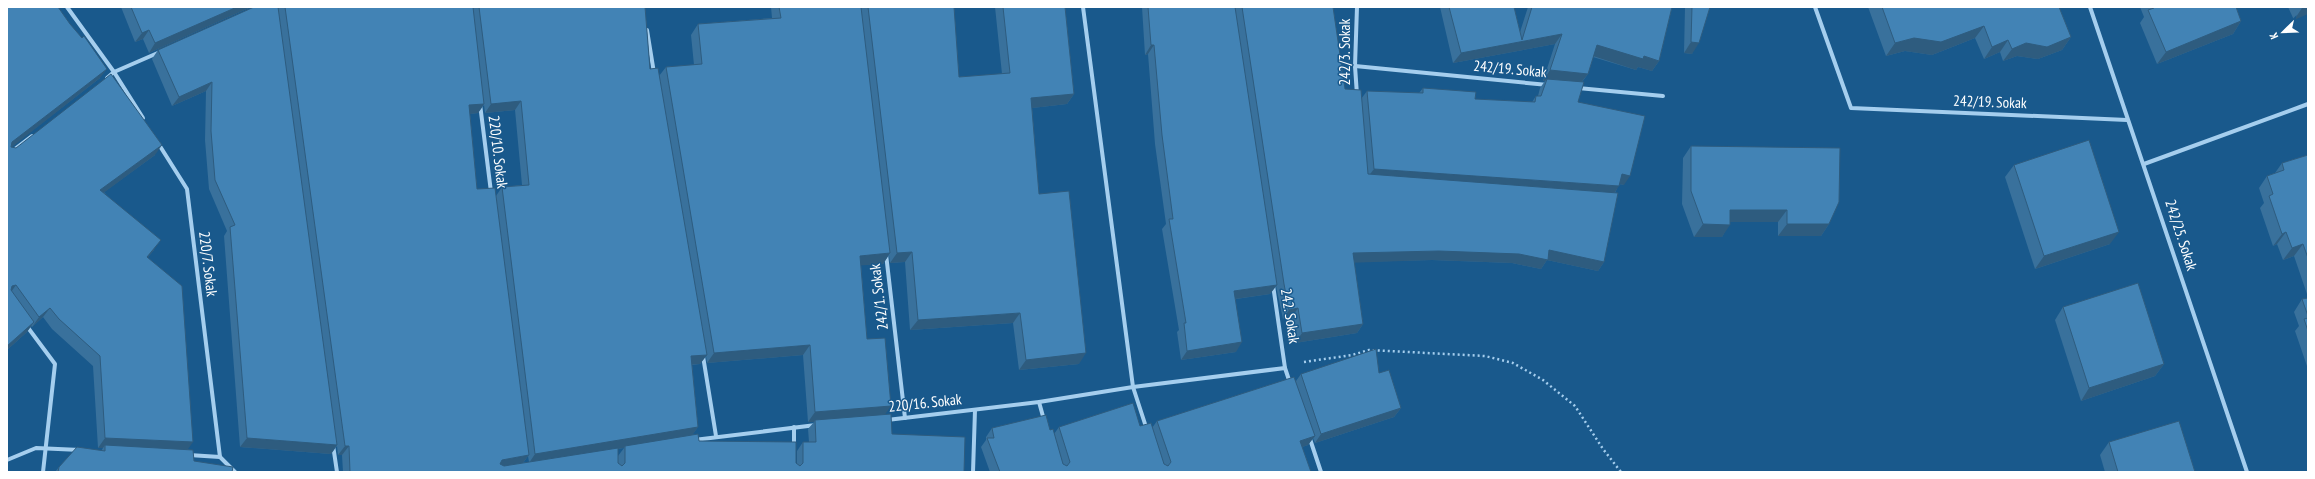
<svg xmlns="http://www.w3.org/2000/svg" width="2315" height="479" font-family="'PT Sans Narrow',sans-serif">
	<rect width="100%" height="100%" fill="#19598c"/>
	<g fill="none" stroke-linecap="round" stroke-linejoin="round">
		<path stroke="#a5ceee" stroke-width="2.5" stroke-dasharray="2 3" stroke-linecap="butt" d="M1304 362 1352 355 1369 350 1485 356 1513 363 1543 380 1575 406 1603 449 1621 472"/>
		<g stroke="#a5ceee" stroke-width="4">
			<path d="M67 7 114 72 143 118"/>
			<path d="M1083 7 1133 387 1147 430"/>
			<path d="M1815 7 1851 108 2127 120"/>
			<path d="M2090 7 2247 472"/>
			<path d="M647 30 654 73"/>
			<path d="M1355 66 1548 85"/>
			<path d="M107 78 114 72 160 52"/>
			<path d="M1578 88 1663 96"/>
			<path d="M1357 95 1355 66 1357 7"/>
			<path d="M480 104 491 192"/>
			<path d="M158 143 187 189 220 457 235 472"/>
			<path d="M7 155 32 136"/>
			<path d="M2144 164 2308 104"/>
			<path d="M886 254 905 418"/>
			<path d="M1273 285 1285 368 1290 383"/>
			<path d="M26 325 55 364 43 472"/>
			<path d="M703 356 716 436"/>
			<path d="M1039 402 1044 420"/>
			<path d="M887 420 1039 402 1133 387 1285 368"/>
			<path d="M1309 436 1321 472"/>
			<path d="M694 440 816 425"/>
			<path d="M333 445 337 472"/>
			<path d="M794 446V427"/>
			<path d="M189 455 220 457"/>
			<path d="M7 460 36 448 80 450"/>
			<path d="M973 472 975 410"/>
		</g>
	</g>
	<g fill="#39719c" fill-rule="evenodd">
		<path d="M7 7 100 78 11 147 16 148 155 155 104 192 154 250 148 257 188 449 194 461 232 472H55L59 467 101 451 103 448H98L93 366 52 329 43 317 32 327 31 326 27 332 7 350Z"/>
		<path d="M121 7H251L149 53 143 39 135 42Z"/>
		<path d="M254 7H645L650 69 659 76 666 67 694 65 691 35 698 24 772 18 771 7H954L959 77 1002 74 995 7H1065L1074 94 1067 104 1032 108 1039 194 1079 364 1019 370 1013 323 910 330 905 262 890 263 889 255 883 264 861 265 867 339 885 415 892 434 964 472H343L342 455H338L337 446 331 454 240 447 224 236 227 231 209 189 205 140 206 91 172 106 152 59 158 50ZM484 105 485 113 515 110 522 185 502 187 496 196 477 189 470 114 478 113ZM803 355 808 422H814L808 429 809 442H803L797 451V464L699 441 692 435 698 427 692 365 700 364 706 356 707 363ZM624 448 618 456V464V449ZM528 456 529 462 523 463Z"/>
		<path d="M1142 7H1333L1345 89 1361 99 1367 91 1419 93 1423 88 1475 99 1532 102 1536 96H1538L1540 88 1545 81H1543L1555 44 1453 63 1440 7H1514L1520 32 1528 7H1672L1659 61 1652 71 1638 67 1636 70 1593 57 1588 74 1582 82 1578 102 1624 185 1619 184 1615 193 1604 262 1598 271 1547 260 1541 269 1512 263 1432 260 1354 262 1363 324 1357 333 1295 343 1292 317 1283 319 1276 286 1270 294 1236 299V352L1181 360 1177 332 1179 330 1162 229 1166 224 1155 144 1148 54 1145 55Z"/>
		<path d="M1685 7H1710L1692 54 1684 53Z"/>
		<path d="M1868 7H2059L2071 37 2062 50 2038 59 2017 56 2003 61 2000 52 1984 59 1975 38 1932 55 1905 51 1886 56Z"/>
		<path d="M2140 7H2236L2241 21 2233 34 2157 64 2140 23 2144 17Z"/>
		<path d="M2288 7H2308L2294 20Z"/>
		<path d="M1691 146 1829 224 1821 236H1778V222H1730L1722 237H1694L1682 204 1683 158Z"/>
		<path d="M2308 155V297L2294 256 2283 260 2277 244 2273 246 2260 208 2264 203 2259 188 2267 176 2275 173 2282 163Z"/>
		<path d="M2014 165 2110 244 2035 269 2005 177Z"/>
		<path d="M2308 298V369L2295 331 2299 326 2294 312 2302 299Z"/>
		<path d="M2063 307 2164 364 2155 376 2081 401 2055 320Z"/>
		<path d="M1379 373 1401 408 1394 417 1315 443 1313 438 1308 445 1302 447 1311 472H990L981 447 986 440V437L992 428 1050 430 1054 434 1059 427 1140 426 1152 428 1157 421 1296 381 1301 374Z"/>
		<path d="M2109 442 2195 472H2105L2100 455Z"/>
	</g>
	<g fill="#2e5c7f">
		<path d="M237 7H251L149 53 155 43Z"/>
		<path d="M2305 7H2308V14L2294 20 2302 8Z"/>
		<path d="M2241 21 2233 34 2157 64 2166 52Z"/>
		<path d="M1984 26 1975 38 1932 55 1905 51 1886 56 1895 43 1914 38Z"/>
		<path d="M149 30 143 39 135 42 142 33Z"/>
		<path d="M1562 34 1555 44 1453 63 1461 53Z"/>
		<path d="M2071 37 2062 50 2038 59 2017 56 2003 61 2012 49 2026 43Z"/>
		<path d="M2008 40 2000 52 1984 59 1992 47Z"/>
		<path d="M1691 42 1699 43 1692 54 1684 53Z"/>
		<path d="M1151 45H1154L1148 54 1145 55Z"/>
		<path d="M1597 45 1644 56 1659 61 1652 71 1638 67 1636 70 1590 55Z"/>
		<path d="M107 69 100 78 7 151 12 142Z"/>
		<path d="M1550 70 1588 74 1580 84 1547 79 1545 81H1543Z"/>
		<path d="M212 82 206 91 172 106 179 97Z"/>
		<path d="M1074 94 1067 104 1024 109 1031 98Z"/>
		<path d="M521 101 515 110 485 113 491 104Z"/>
		<path d="M484 104 478 113 463 115 469 105Z"/>
		<path d="M162 145 155 155 94 200 100 190Z"/>
		<path d="M1374 169 1619 186 1613 195 1367 178Z"/>
		<path d="M1622 174 1630 176 1624 185 1615 183Z"/>
		<path d="M1730 210H1787L1778 222H1722Z"/>
		<path d="M1703 224 1730 225 1722 237H1694Z"/>
		<path d="M1787 224H1829L1821 236H1778Z"/>
		<path d="M2119 232 2110 244 2035 269 2044 256Z"/>
		<path d="M2286 232 2277 244 2273 246 2282 234Z"/>
		<path d="M161 240 154 250 140 267 147 257Z"/>
		<path d="M2303 244 2294 256 2283 260 2292 248Z"/>
		<path d="M1549 250 1604 262 1598 271 1547 260 1541 269 1512 263 1432 260 1346 263 1353 253 1439 251Z"/>
		<path d="M912 252 905 262 890 263 897 253Z"/>
		<path d="M890 253 883 264 853 266 860 256Z"/>
		<path d="M16 285 9 295 12 286Z"/>
		<path d="M1277 285 1270 294 1228 300 1234 291Z"/>
		<path d="M50 308 43 317 32 327 39 317Z"/>
		<path d="M1298 308 1292 317 1283 319 1289 310Z"/>
		<path d="M1020 313 1013 323 910 330 918 320Z"/>
		<path d="M34 322 27 332 7 350V346Z"/>
		<path d="M1363 324 1357 333 1295 343 1302 333Z"/>
		<path d="M1242 342 1236 352 1181 360 1187 351Z"/>
		<path d="M810 345 803 355 707 363 714 353Z"/>
		<path d="M1086 353 1079 364 1019 370 1026 360Z"/>
		<path d="M707 355 700 364 685 365 691 356Z"/>
		<path d="M2164 364 2155 376 2081 401 2089 388Z"/>
		<path d="M891 406 884 416 815 420 814 422H808L815 412Z"/>
		<path d="M1401 408 1394 417 1315 443 1321 434Z"/>
		<path d="M698 427 691 437 625 446 624 448 529 463 535 454Z"/>
		<path d="M1315 436 1308 445 1294 450 1300 441Z"/>
		<path d="M105 438 193 442 186 452 105 445 103 448H98Z"/>
		<path d="M247 438 337 445 331 454 240 447Z"/>
		<path d="M345 446H349L342 455H338Z"/>
		<path d="M529 455 522 464 496 469 502 460Z"/>
	</g>
	<g fill="#4283b5" stroke="#2e5c7f">
		<path d="M7 7H58L70 24 82 38 84 36 107 69 12 142 11 147 16 148 111 74 162 145 100 190 161 240 147 257 182 286 193 442 105 438 100 356 59 319 50 308 39 317 16 285 12 286 11 290 34 322 7 346Z"/>
		<path d="M131 7H237L155 43 149 30 142 33Z"/>
		<path d="M254 7H278L337 445 247 438 230 227 235 225 215 180 211 131 212 82 179 97 158 50Z"/>
		<path d="M285 7H473L484 104 469 105 477 189 495 188 529 455 502 460 500 464 504 466 618 448V463L622 466 625 463V446L698 434 699 441 796 442V463L800 466 803 463V442H816L815 420 891 414 892 434 965 437 964 472H350L349 446H345Z"/>
		<path d="M479 7H645L650 69 658 68 707 355 691 356 698 427 535 454 502 187 529 185 521 101 491 104Z"/>
		<path d="M779 7H861L890 253 860 256 867 339 885 338 891 406 815 412 810 345 714 353 666 67 702 64 698 24 781 18Z"/>
		<path d="M868 7H954L959 77 1010 73 1003 7H1065L1074 94 1031 98 1039 194 1069 191 1086 353 1026 360 1020 313 918 320 912 252 897 253Z"/>
		<path d="M1148 7H1235L1277 285 1234 291 1242 342 1187 351 1184 323H1186L1169 219H1173L1162 135 1154 45H1151Z"/>
		<path d="M1242 7H1333L1345 89 1361 90 1368 174 1618 193 1604 262 1549 250 1548 260 1519 254 1439 251 1353 253 1363 324 1302 333 1298 308 1289 310 1284 284Z"/>
		<path d="M1449 7H1514L1522 40 1532 7H1672L1659 61 1644 56 1643 59 1597 45 1588 74 1550 70 1562 34 1461 53Z"/>
		<path d="M1692 7H1710L1699 43 1691 42Z"/>
		<path d="M1882 7H2059L2071 37 2047 47 2026 43 2012 49 2008 40 1992 47 1984 26 1941 42 1914 38 1895 43Z"/>
		<path d="M2154 7H2236L2241 21 2166 52 2148 10 2154 8Z"/>
		<path d="M1547 79 1584 82 1578 102 1645 116 1630 176 1622 174 1619 186 1374 169 1367 91 1423 93V88L1476 92 1475 99 1535 102 1536 96H1541Z"/>
		<path d="M2089 140 2119 232 2044 256 2014 165Z"/>
		<path d="M1691 146 1840 148 1839 202 1829 224H1787V210H1730V225L1703 224 1691 191Z"/>
		<path d="M2308 155V258L2303 244 2292 248 2286 232 2282 234 2269 196 2273 194 2267 176 2284 170 2282 163Z"/>
		<path d="M2138 283 2164 364 2089 388 2063 307Z"/>
		<path d="M2308 298V316L2302 299Z"/>
		<path d="M2308 318V331L2304 319Z"/>
		<path d="M1376 349 1379 373 1389 370 1401 408 1321 434 1301 374Z"/>
		<path d="M1294 377 1315 436 1300 441 1311 472H1000L987 438H994L992 428 1046 415 1050 430 1053 429 1063 464 1067 466 1070 462 1059 427 1133 403 1140 426 1151 423 1164 464 1168 466 1171 462 1157 421Z"/>
		<path d="M2179 421 2195 472H2118L2109 442Z"/>
		<path d="M105 445 193 450 194 461 233 467 232 472H58L59 467 77 447 105 451Z"/>
	</g>
	<g text-anchor="middle" stroke-width="3" stroke-linejoin="round" paint-order="stroke">
		<g font-size="15" fill="#fff" stroke="#19598c">
			<text transform="translate(1345 52) rotate(-90)" y="5">242/3. Sokak</text>
			<text transform="translate(1510 69) rotate(5)" y="5">242/19. Sokak</text>
			<text transform="translate(1990 102) rotate(2)" y="5">242/19. Sokak</text>
			<text transform="translate(498 152) rotate(83)" y="5">220/10. Sokak</text>
			<text transform="translate(2181 235) rotate(72)" y="5">242/25. Sokak</text>
			<text transform="translate(208 264) rotate(83)" y="5">220/7. Sokak</text>
			<text transform="translate(879 297) rotate(-97)" y="5">242/1. Sokak</text>
			<text transform="translate(1290 316) rotate(81)" y="5">242. Sokak</text>
			<text transform="translate(925 403) rotate(-6)" y="5">220/16. Sokak</text>
		</g>
	</g>
	<rect width="2315" height="479" fill="none" stroke="#ffffff" stroke-width="16"/>
	<g transform="translate(2283 32) rotate(247)" stroke="#19598c" stroke-width="3" paint-order="stroke">
	<path d="M0-3L7 15L0 10L-7 15Z" fill="#ffffff"/>
	<text y="-6" font-size="11" font-weight="bold" text-anchor="middle" fill="#ffffff">K</text>
	</g>
</svg>
